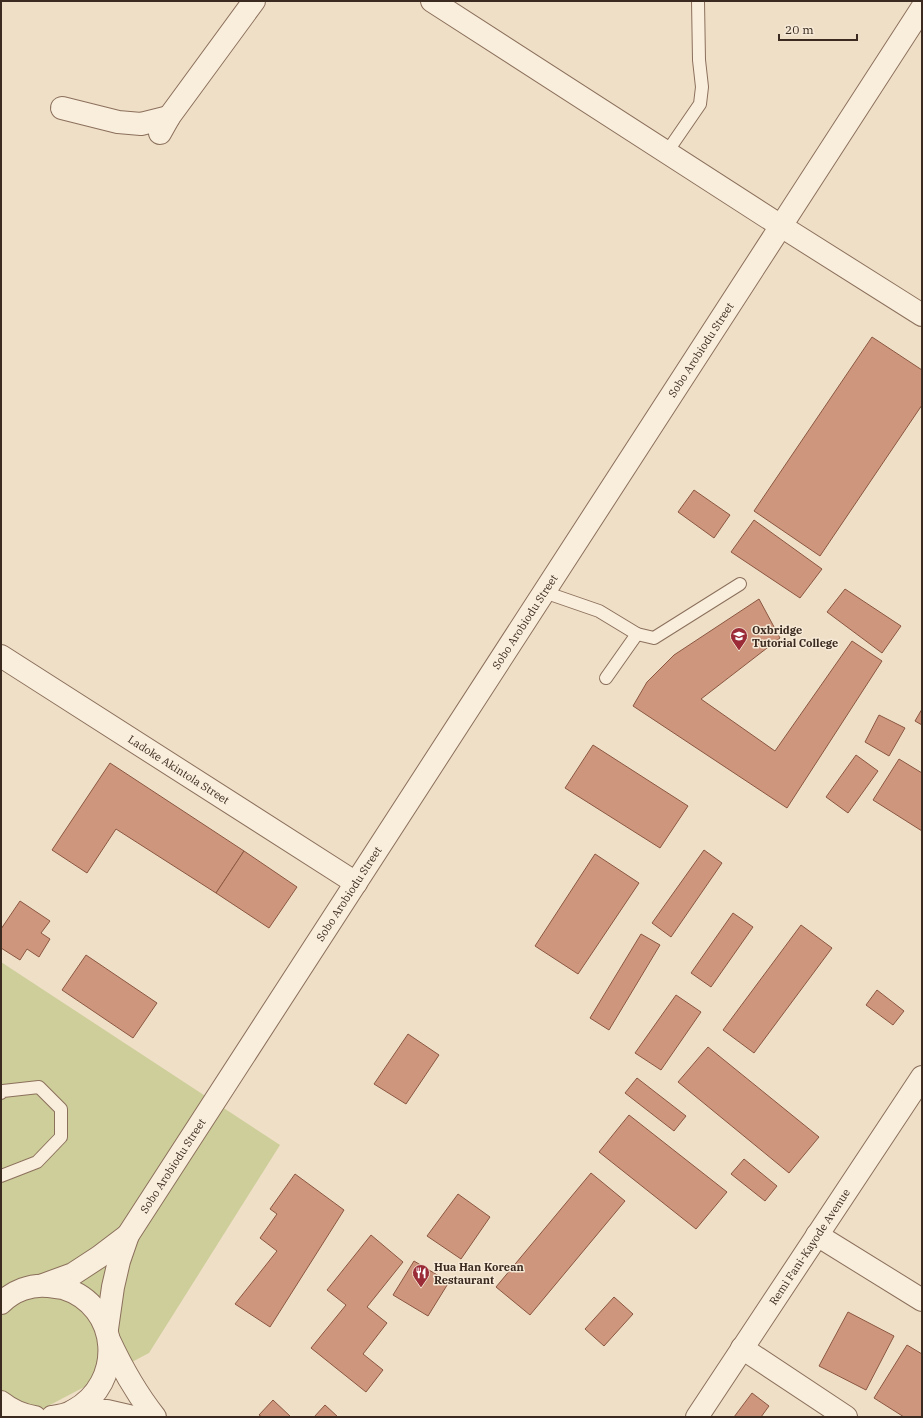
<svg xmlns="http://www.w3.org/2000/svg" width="923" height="1418" font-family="'IBM Plex Serif',serif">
	<rect width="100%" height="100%" fill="#efdfc7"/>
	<path fill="#cdce9a" d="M1 962 280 1145 149 1353 27 1417H1Z"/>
	<g fill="#ce967c" stroke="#8b5741">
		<path d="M872 337 922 370V405L820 556 754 511Z"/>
		<path d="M694 490 730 515 714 538 678 512Z"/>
		<path d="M754 520 822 569 800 598 731 552Z"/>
		<path d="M845 589 901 626 882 653 827 612Z"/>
		<path d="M759 599 780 638 701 699 775 751 852 641 882 661 787 808 633 706 647 682 674 655Z"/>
		<path d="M922 709V725L915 721Z"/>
		<path d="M879 715 905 728 889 756 865 742Z"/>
		<path d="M593 745 688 806 660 848 565 788Z"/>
		<path d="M856 755 878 771 848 813 826 797Z"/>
		<path d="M899 759 922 773V831L873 800Z"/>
		<path d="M110 763 244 851 216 893 116 829 87 873 52 850Z"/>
		<path d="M704 850 722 863 671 937 652 923Z"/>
		<path d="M244 851 297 887 269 928 216 893Z"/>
		<path d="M595 854 639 883 578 974 535 946Z"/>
		<path d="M20 901 50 921 41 933 50 939 39 957 27 949 20 960 1 948V929Z"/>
		<path d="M733 913 753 927 711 987 691 973Z"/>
		<path d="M801 925 832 948 754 1053 723 1030Z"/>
		<path d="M641 934 660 945 609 1030 590 1018Z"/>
		<path d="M86 955 157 1003 133 1038 62 990Z"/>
		<path d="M877 990 904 1011 893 1025 866 1005Z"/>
		<path d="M676 995 701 1012 661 1070 635 1053Z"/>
		<path d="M408 1034 439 1055 406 1104 374 1084Z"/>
		<path d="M708 1047 819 1137 789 1173 678 1082Z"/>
		<path d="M637 1078 686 1116 674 1131 625 1093Z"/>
		<path d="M629 1115 727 1192 696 1229 599 1152Z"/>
		<path d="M744 1159 777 1186 765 1201 731 1174Z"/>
		<path d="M591 1173 625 1201 530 1315 496 1287Z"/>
		<path d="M295 1174 344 1210 270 1327 235 1304 277 1251 260 1238 277 1214 270 1209Z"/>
		<path d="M458 1194 490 1217 461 1259 427 1236Z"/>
		<path d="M371 1235 403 1262 367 1307 387 1323 363 1354 383 1370 366 1392 311 1348 346 1305 327 1290Z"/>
		<path d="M414 1261 449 1282 428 1316 393 1295Z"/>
		<path d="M614 1297 633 1314 604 1346 585 1329Z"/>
		<path d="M848 1312 894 1336 866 1390 819 1366Z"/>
		<path d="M907 1345 922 1354V1417H904L874 1398Z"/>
		<path d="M752 1393 769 1406 761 1417H734Z"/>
		<path d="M273 1400 291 1417H262L259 1415Z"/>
		<path d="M325 1405 338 1417H314Z"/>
	</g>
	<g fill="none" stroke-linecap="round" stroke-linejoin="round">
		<defs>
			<g id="service">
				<path d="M667 152 700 104 702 87 699 60 698 1"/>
				<path d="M544 592 599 611 637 634 654 638 740 584"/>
				<path d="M606 678 637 634"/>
				<path d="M1 1093 3 1091 39 1087 61 1109V1137L37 1162 1 1176"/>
			</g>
			<g id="minor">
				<path d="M432 1 781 226 922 315"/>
				<path d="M62 108 118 122 141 124 169 117"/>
				<path d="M160 133 169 117 254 1"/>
				<path id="s1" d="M1 656 356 883"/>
				<path d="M817 1235 922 1300"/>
				<path d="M109 1340C122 1368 136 1393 155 1417"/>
				<path d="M742 1348 846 1417"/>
				<path d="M73 1411H107L133 1417"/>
				<path id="s2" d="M697 1417 922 1077"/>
			</g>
			<g id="tertiary">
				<path d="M43 1285 73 1274 99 1257 128 1235"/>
				<path d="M1 1303C13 1291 31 1284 48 1286 53 1287 59 1287 63 1288 121 1306 125 1383 73 1411 67 1415 59 1416 52 1417"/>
				<path id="s3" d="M107 1329 113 1287 119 1261 128 1235 922 8"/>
				<path d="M1 1402C11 1410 22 1415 35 1417"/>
			</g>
		</defs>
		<use href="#service" stroke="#8b705c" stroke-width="14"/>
		<use href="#minor" stroke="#8b705c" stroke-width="24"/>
		<use href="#tertiary" stroke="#8b705c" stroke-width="24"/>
		<use href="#service" stroke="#f9eddb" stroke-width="12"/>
		<use href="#minor" stroke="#f9eddb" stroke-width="22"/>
		<use href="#tertiary" stroke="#f9eddb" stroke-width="22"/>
	</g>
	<defs>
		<symbol id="school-pin" viewBox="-11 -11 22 30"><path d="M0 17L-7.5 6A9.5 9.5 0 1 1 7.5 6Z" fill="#9b2b37" stroke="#f6ead7"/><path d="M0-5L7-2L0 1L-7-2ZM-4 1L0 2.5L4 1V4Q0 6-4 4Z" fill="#fff"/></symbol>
		<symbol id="restaurant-pin" viewBox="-11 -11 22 30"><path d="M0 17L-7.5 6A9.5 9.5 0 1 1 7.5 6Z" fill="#9b2b37" stroke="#f6ead7"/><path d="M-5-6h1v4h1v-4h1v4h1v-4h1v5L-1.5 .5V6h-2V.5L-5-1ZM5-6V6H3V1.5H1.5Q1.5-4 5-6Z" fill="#fff"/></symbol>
	</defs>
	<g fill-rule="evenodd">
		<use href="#school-pin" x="729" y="626" width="20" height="27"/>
		<use href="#restaurant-pin" x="411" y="1263" width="20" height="27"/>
	</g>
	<g text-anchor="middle" stroke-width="3" stroke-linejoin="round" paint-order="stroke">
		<g font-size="11" fill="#3b2a20" stroke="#f6ead7">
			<text dy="4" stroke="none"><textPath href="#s3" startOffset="1151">Sobo Arobiodu Street</textPath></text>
			<text dy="4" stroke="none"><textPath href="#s3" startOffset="827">Sobo Arobiodu Street</textPath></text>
			<text dy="4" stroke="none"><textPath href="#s1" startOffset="211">Ladoke Akintola Street</textPath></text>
			<text dy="4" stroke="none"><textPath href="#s3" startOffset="503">Sobo Arobiodu Street</textPath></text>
			<text dy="4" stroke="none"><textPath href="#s3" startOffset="179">Sobo Arobiodu Street</textPath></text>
			<text dy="4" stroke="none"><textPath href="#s2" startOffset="204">Remi Fani-Kayode Avenue</textPath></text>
		</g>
		<g font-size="11" font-weight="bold" fill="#3b2a20" stroke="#f6ead7" text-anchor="start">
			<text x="752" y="634">Oxbridge<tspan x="752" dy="13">Tutorial College</tspan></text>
			<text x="434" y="1271">Hua Han Korean<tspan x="434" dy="13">Restaurant</tspan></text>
		</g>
	</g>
	<rect width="923" height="1418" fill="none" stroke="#3b2a20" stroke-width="4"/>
	<path d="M779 34v6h78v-6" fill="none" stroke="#3b2a20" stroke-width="2"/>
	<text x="785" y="34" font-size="12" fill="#3b2a20" stroke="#f6ead7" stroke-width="3" paint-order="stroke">20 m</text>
</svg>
